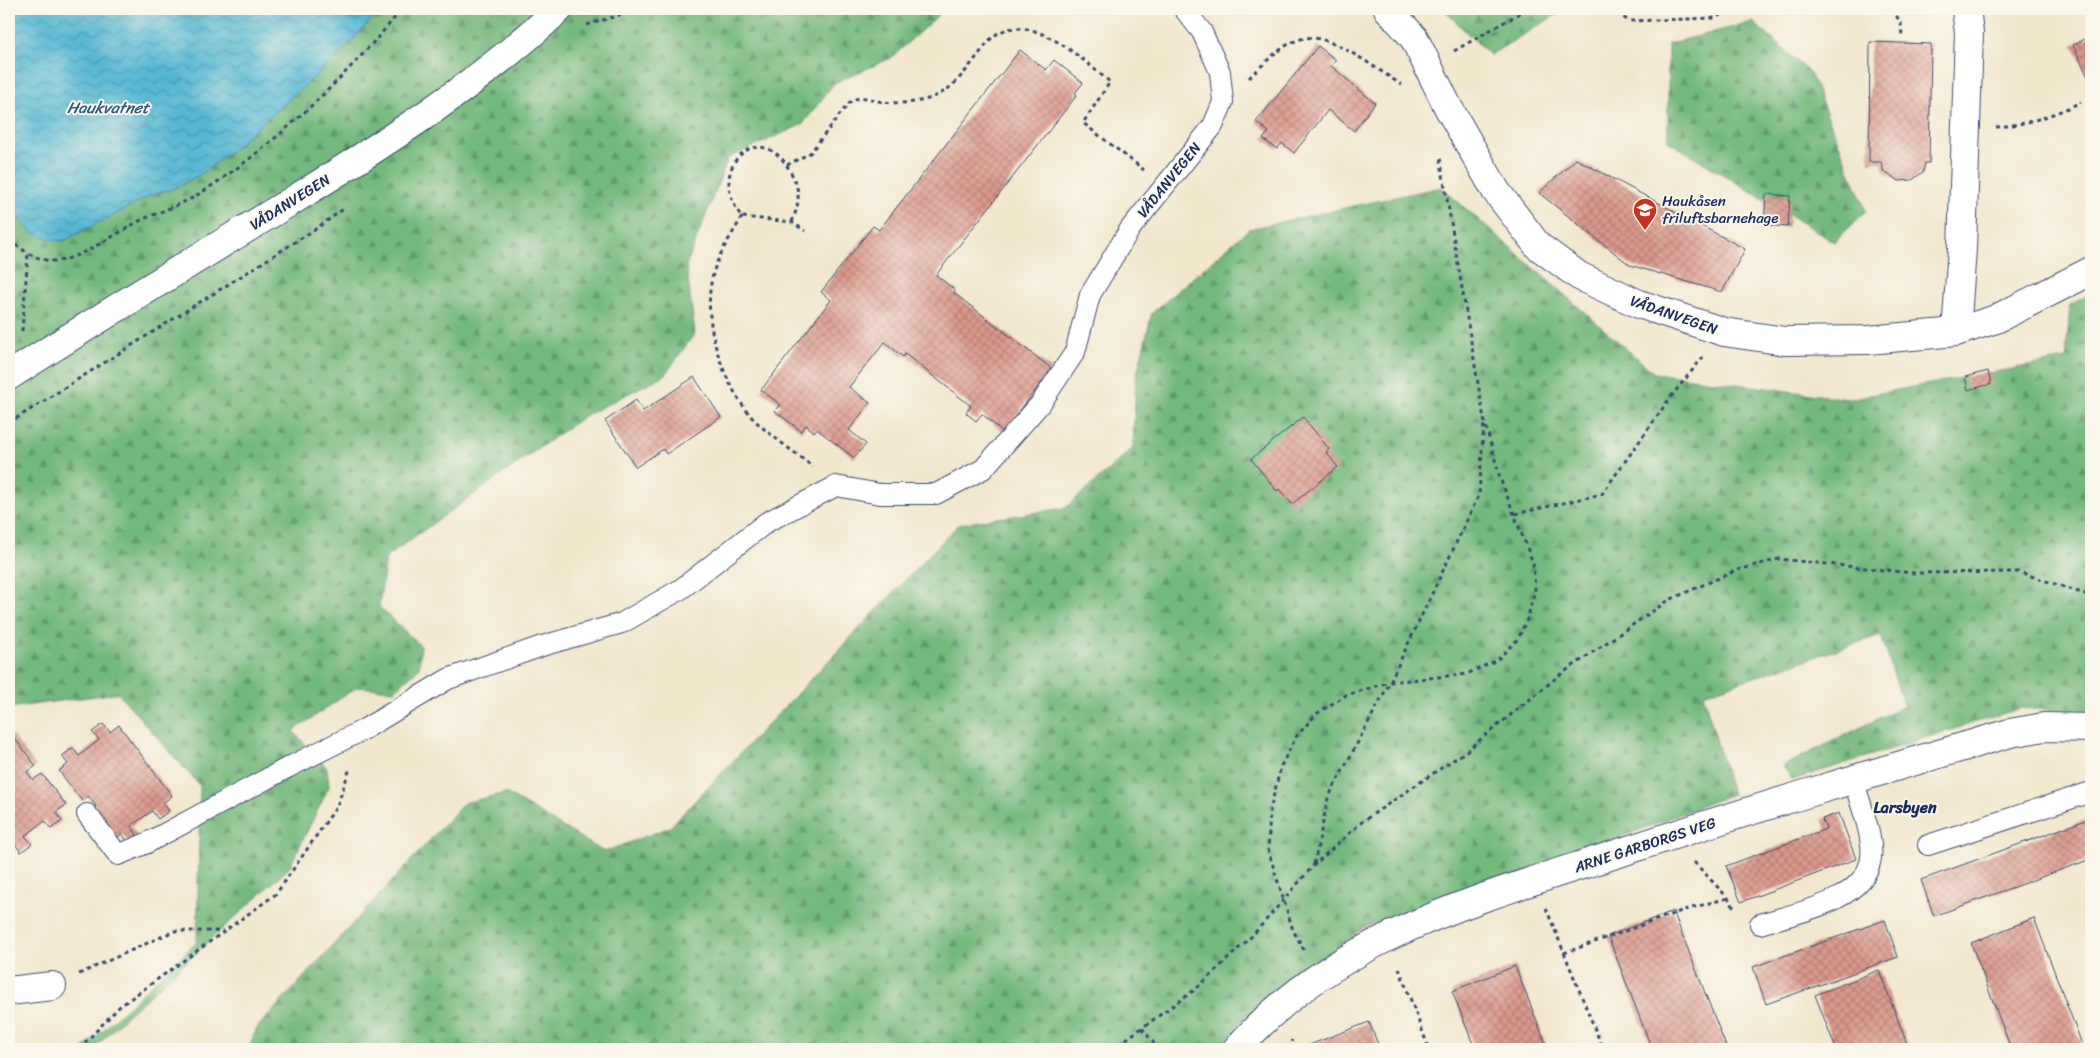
<svg xmlns="http://www.w3.org/2000/svg" width="2100" height="1058" font-family="Sriracha,sans-serif">
	<defs>
		<pattern id="forest-firs" width="22" height="20" patternUnits="userSpaceOnUse" patternTransform="scale(1.25)"><rect width="22" height="20" fill="#73b87c"/><path d="M5 1l3.5 6h-7zM16 11l3.5 6h-7z" fill="#5e9669"/></pattern>
		<pattern id="water-waves" width="16" height="10" patternUnits="userSpaceOnUse" patternTransform="scale(1.25)"><rect width="16" height="10" fill="#54b7d2"/><path d="M0 5q4-4 8 0t8 0" fill="none" stroke="#4595ae"/></pattern>
		<pattern id="building-cross-hatch" width="8" height="8" patternUnits="userSpaceOnUse" patternTransform="scale(1.25)"><rect width="8" height="8" fill="#db998b"/><path d="M0 0l8 8M0 8l8-8" fill="none" stroke="#b17d75"/></pattern>
	</defs>
	<rect width="100%" height="100%" fill="#fbf7ec"/>
	<filter id="ink" filterUnits="userSpaceOnUse"><feTurbulence type="fractalNoise" baseFrequency=".02" numOctaves="2"/><feDisplacementMap in="SourceGraphic" scale="10" xChannelSelector="R" yChannelSelector="G"/><feConvolveMatrix kernelMatrix="1 2 1 2 8 2 1 2 1" color-interpolation-filters="sRGB"/></filter>
	<filter id="wash" filterUnits="userSpaceOnUse"><feTurbulence type="fractalNoise" baseFrequency=".0096" numOctaves="4" result="noise"/><feDisplacementMap in="SourceGraphic" scale="20" xChannelSelector="R" yChannelSelector="G"/><feGaussianBlur stdDeviation="1.12" result="paint"/><feColorMatrix in="noise" values="0 0 0 0 0 0 0 0 0 0 0 0 0 0 0 0 0 1.4 0 .05"/><feComposite in="paint" operator="in"/></filter>
	<g filter="url(#wash)">
		<rect width="100%" height="100%" fill="#f1e7cd"/>
		<g fill="url(#forest-firs)" stroke="#47746d">
			<path d="M380 9H945L891 58 834 83 803 124 728 158 686 266 695 333 665 375 584 416 386 557 379 607 421 646 419 668 395 690 357 687 293 731 327 768 329 787 289 868 120 1022 94 1049H83L197 942 200 786 118 693 9 708V194L14 213 64 241 154 194C200 185 237 145 270 116 309 82 348 49 380 9Z"/>
			<path d="M1443 9H1564V10L1490 55Z"/>
			<path d="M1753 22 1810 73 1866 211 1834 242 1668 141V44Z"/>
			<path d="M1441 187 1654 373 1848 399 2066 359 2070 305 2091 294V713L2021 708 1792 780 1783 766 1904 706 1881 635 1703 694 1732 794 1572 856 1364 927 1236 1025 1243 1049H248L257 1028 464 803 506 793 604 852 670 827 959 524 1066 508 1133 448 1136 378 1152 313 1249 229Z"/>
		</g>
		<path fill="url(#water-waves)" stroke="#387398" d="M9 9H380C348 49 309 82 270 116 236 145 200 185 154 194L64 241C31 238 17 225 9 194Z"/>
		<g id="blocks">
			<g fill="url(#building-cross-hatch)">
				<path d="M1626 9H1639V11L1626 10Z"/>
				<path d="M2091 36V83L2073 45Z"/>
				<path d="M1870 42 1931 44 1929 163H1925L1923 172 1912 180 1899 181 1884 172 1881 162H1869Z"/>
				<path d="M1318 46 1336 60 1331 66 1375 103 1354 131 1328 110 1294 153 1282 143 1277 149 1263 139 1269 132 1256 122Z"/>
				<path d="M1020 50 1046 70 1054 60 1083 83 1075 93 1077 95 936 275 955 290 954 293 1052 369 1003 432 982 414 976 421 966 413 971 406 905 354 903 357 885 342 849 387 870 403 849 430 866 444 854 458 817 429 814 432 806 425 801 431 775 411 781 405 761 390 831 300 821 292 873 226 879 230Z"/>
				<path d="M1576 159 1745 249 1722 292 1630 265 1539 193Z"/>
				<path d="M1766 194 1790 196 1788 227 1764 225Z"/>
				<path d="M1988 371 1991 384 1968 390 1965 377Z"/>
				<path d="M694 377 721 417 666 454 663 449 636 467 605 421 636 400 643 411Z"/>
				<path d="M1303 417 1329 449 1326 452 1338 467 1292 504 1279 489 1277 491 1251 459Z"/>
				<path d="M103 724 110 732 119 725 172 796 163 803 169 811 158 819 152 811 131 826 137 835 128 842 122 834 112 841 89 811 96 806 88 796 82 801 59 771 68 764 62 756 73 748 79 756 99 740 92 732Z"/>
				<path d="M12 735 36 766 27 772 33 780 42 774 66 805 56 812 62 821 51 829 45 821 25 836 32 844 21 852 15 844 9 849V737Z"/>
				<path d="M1839 813 1856 859 1741 902 1726 866 1826 829 1822 819Z"/>
				<path d="M2091 818V859L1934 916 1921 880Z"/>
				<path d="M1673 911 1727 1049H1652L1608 936Z"/>
				<path d="M2034 918 2083 1047 2084 1049H2011L1971 943Z"/>
				<path d="M1885 920 1898 957 1766 1004 1753 967Z"/>
				<path d="M1515 966 1548 1049H1475L1452 991Z"/>
				<path d="M1879 970 1909 1049H1836L1815 995Z"/>
				<path d="M1369 1022 1380 1049H1299Z"/>
			</g>
		</g>
	</g>
	<g filter="url(#ink)">
		<use href="#blocks" fill-opacity="0" stroke="#3b4b6f" stroke-width="1"/>
		<g fill="none" stroke-linecap="round" stroke-linejoin="round">
			<defs>
				<g id="lane">
					<path d="M87 814 118 855 147 843 287 768 363 730 448 679 542 646 622 623 681 589 767 522 836 486 880 494H936L983 469 1041 403 1075 352 1090 295 1130 229 1213 126 1223 102 1220 72 1202 32 1184 9"/>
					<path d="M1928 845 2091 792"/>
					<path d="M1760 924C1795 913 1865 902 1871 858 1874 837 1859 800 1853 779"/>
				</g>
				<g id="street">
					<path d="M1388 9 1414 38 1448 107 1496 191 1538 246 1579 276 1639 304 1724 332 1785 341 1868 340 1956 332 1996 319 2091 271"/>
					<path d="M1956 332 1962 249 1969 32 1966 9"/>
					<path d="M9 376C103 315 200 257 295 199 387 142 480 83 559 9"/>
					<path d="M9 991 52 986"/>
					<path d="M1237 1049C1336 934 1486 897 1625 851 1752 809 1881 771 2010 733L2044 727 2091 728"/>
				</g>
			</defs>
			<use href="#lane" stroke="#3b4b6f" stroke-width="22"/>
			<use href="#street" stroke="#3b4b6f" stroke-width="30"/>
			<g stroke="#3b4b6f" stroke-width="3" stroke-dasharray="4 4" stroke-linecap="butt">
				<path d="M1610 9 1629 21 1716 18 1728 9"/>
				<path d="M1892 9 1901 23 1902 36"/>
				<path d="M587 25 639 9"/>
				<path d="M1454 51 1527 9"/>
				<path d="M1249 78C1264 64 1283 42 1305 38 1332 34 1379 71 1402 85"/>
				<path d="M1996 127C2026 125 2054 115 2081 102"/>
				<path d="M787 165 810 153 849 103C862 93 869 100 884 102 899 104 919 103 933 97 952 90 963 74 975 59 981 52 987 42 994 36 1029 8 1084 61 1110 82L1083 123 1144 170"/>
				<path d="M742 217C732 235 718 254 713 274 701 320 721 378 749 414 762 430 796 453 813 467"/>
				<path d="M792 222C800 201 801 191 790 171 761 116 703 167 742 217L792 222 805 231"/>
				<path d="M9 240C24 251 37 261 56 261 74 261 115 235 132 225 151 214 174 208 194 197 271 150 345 78 402 9"/>
				<path d="M22 331 28 254"/>
				<path d="M9 423 314 230 345 208"/>
				<path d="M1515 514 1602 494 1670 398 1703 357"/>
				<path d="M1694 862 1728 898 1736 910"/>
				<path d="M1314 864 1328 798 1390 682 1479 495 1484 422"/>
				<path d="M1546 908 1603 1049"/>
				<path d="M1304 950 1293 930 1268 850 1270 810 1281 766 1296 737 1316 714 1346 695 1390 682 1467 674 1497 660 1518 639 1528 617 1535 589 1533 563 1500 478 1484 419 1440 157"/>
				<path d="M1564 953 1684 910 1728 898"/>
				<path d="M1399 968 1429 1049"/>
				<path d="M79 974 174 931H224"/>
				<path d="M1142 1028 1158 1049"/>
				<path d="M79 1049 119 1007 276 894 337 806 350 768"/>
				<path d="M1104 1049 1118 1045 1196 989 1252 936 1314 865 1363 821 1465 752 1561 674 1669 600 1737 570 1779 559 1913 573 2019 572 2091 596"/>
				<path d="M1288 1049 1292 1040"/>
			</g>
			<use href="#lane" stroke="#fff" stroke-width="20"/>
			<use href="#street" stroke="#fff" stroke-width="28"/>
		</g>
	</g>
	<defs>
		<symbol id="school-pin" viewBox="-11 -11 22 30"><path d="M0 17L-7.5 6A9.5 9.5 0 1 1 7.5 6Z" fill="#c8321e" stroke="#fbf7ec"/><path d="M0-5L7-2L0 1L-7-2ZM-4 1L0 2.5L4 1V4Q0 6-4 4Z" fill="#fff"/></symbol>
	</defs>
	<g fill-rule="evenodd">
		<use href="#school-pin" x="1631" y="196" width="28" height="38"/>
	</g>
	<g text-anchor="middle" stroke-width="4" stroke-linejoin="round" paint-order="stroke">
		<g font-size="15" fill="#1b2f5e" stroke="#fbf7ec">
			<text transform="translate(1169 180) rotate(-51)" y="5">VÅDANVEGEN</text>
			<text transform="translate(290 202) rotate(-32)" y="5">VÅDANVEGEN</text>
			<text transform="translate(1674 315) rotate(19)" y="5">VÅDANVEGEN</text>
			<text transform="translate(1645 845) rotate(-18)" y="5">ARNE GARBORGS VEG</text>
		</g>
		<g font-size="15" fill="#1b2f5e" stroke="#fbf7ec" text-anchor="start">
			<text x="1662" y="206">Haukåsen<tspan x="1662" dy="17">friluftsbarnehage</tspan></text>
		</g>
		<g font-size="16" font-style="italic" fill="#2c5881" stroke="#fbf7ec">
			<text x="108" y="113">Haukvatnet</text>
		</g>
		<g font-size="16" font-weight="bold" fill="#1b2f5e" stroke="#fbf7ec">
			<text x="1905" y="813">Larsbyen</text>
		</g>
	</g>
	<rect width="2100" height="1058" fill="none" stroke="#fbf7ec" stroke-width="30"/>
</svg>
